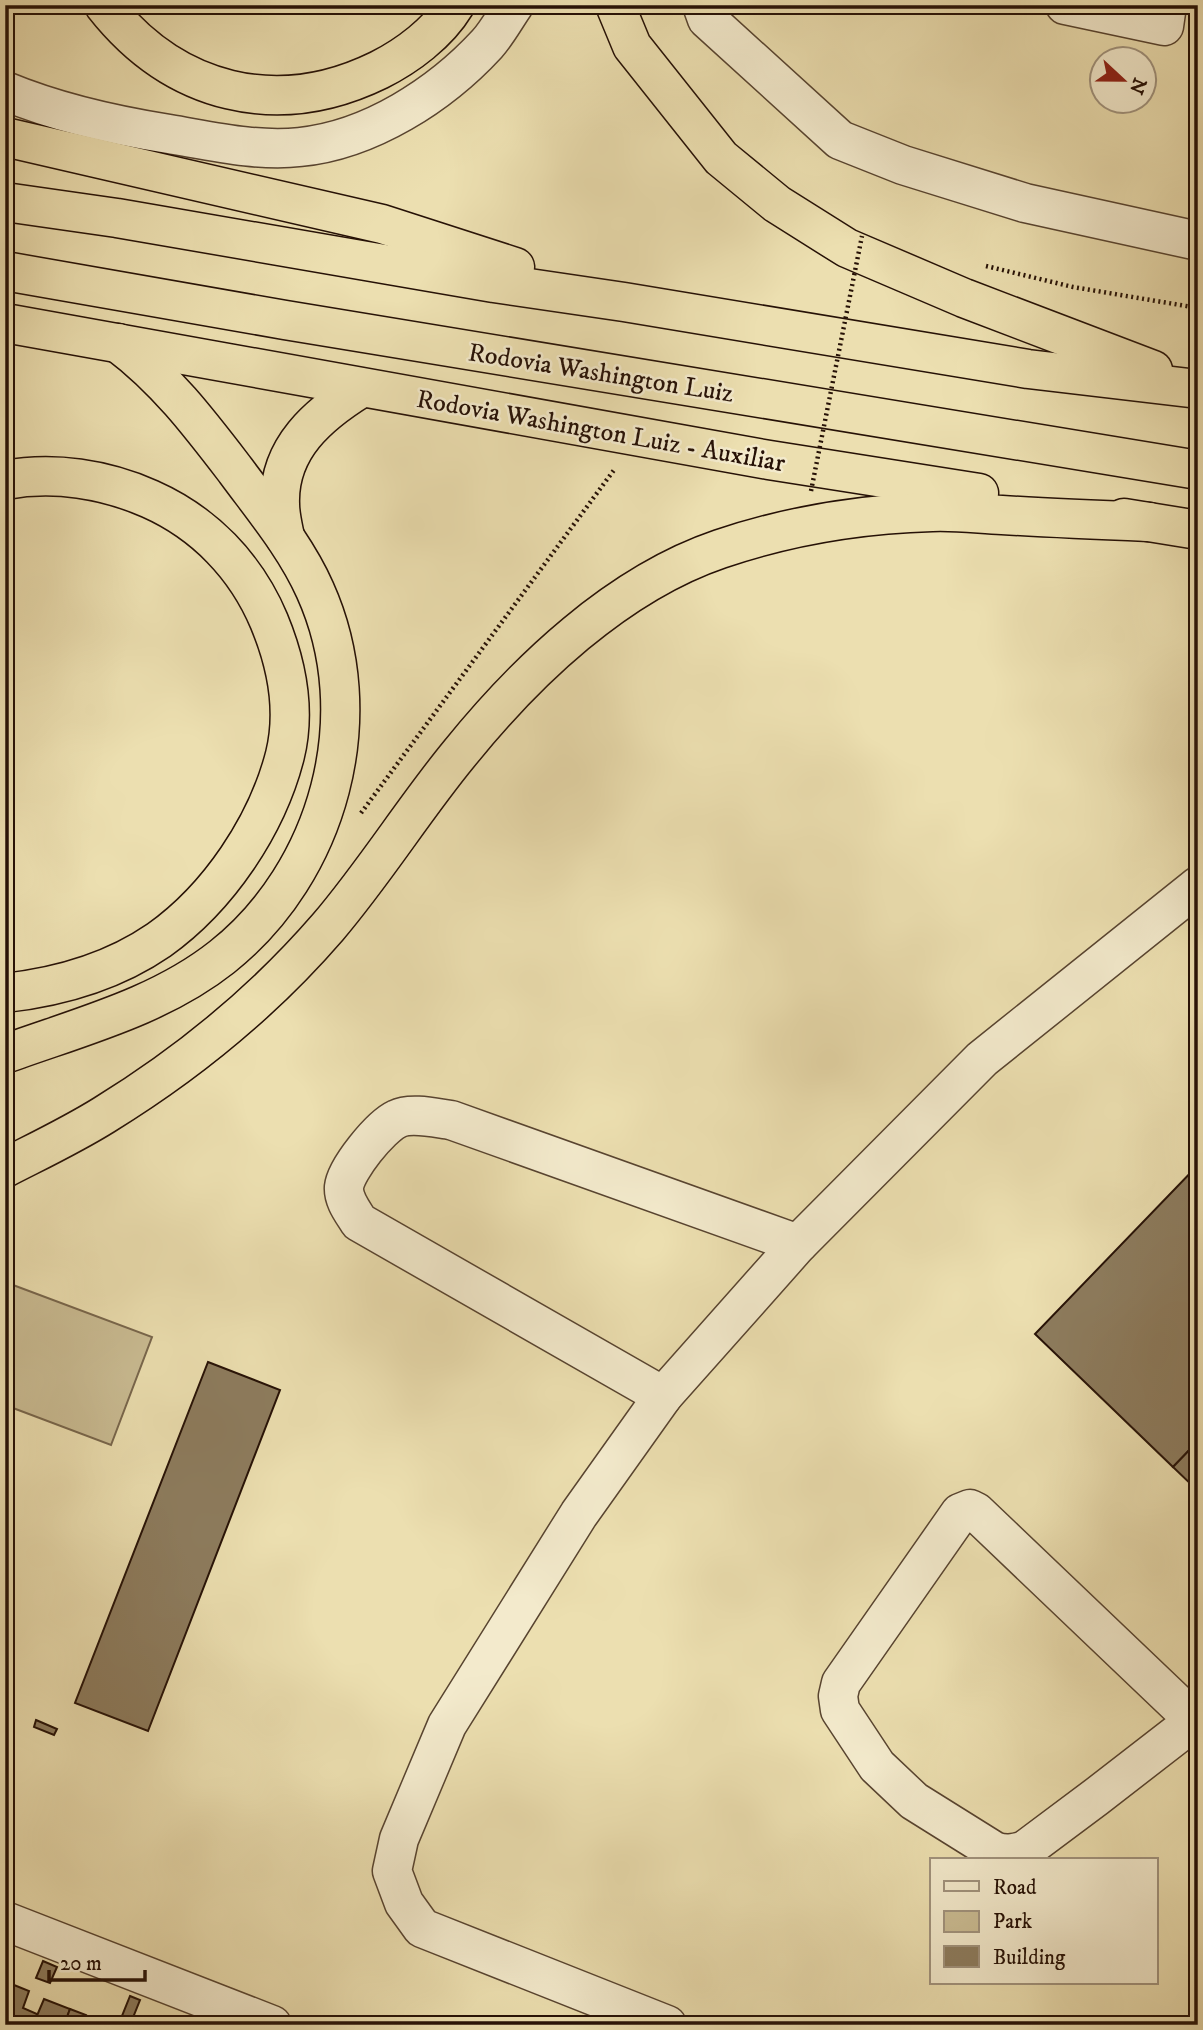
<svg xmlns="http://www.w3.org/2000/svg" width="1203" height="2030" font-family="'IM FELL DW Pica',serif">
	<rect width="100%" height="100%" fill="#ecdfb0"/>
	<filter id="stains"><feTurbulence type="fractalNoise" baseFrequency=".00286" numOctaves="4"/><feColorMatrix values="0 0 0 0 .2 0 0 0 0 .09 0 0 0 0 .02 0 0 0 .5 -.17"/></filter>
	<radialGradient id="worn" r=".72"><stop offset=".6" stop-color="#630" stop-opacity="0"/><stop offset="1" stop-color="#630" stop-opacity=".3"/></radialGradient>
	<path fill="#cabc93" stroke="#78664c" stroke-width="2" d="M5 1282 152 1337 111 1445 5 1405Z"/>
	<g fill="#8d7c5e" stroke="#261106" stroke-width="2">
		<path d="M1198 1165V1441L1173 1467 1035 1334Z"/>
		<path d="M208 1362 280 1390 148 1731 75 1703Z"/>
		<path d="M1198 1441V1491L1173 1467Z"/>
		<path d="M36 1720 57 1729 54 1735 34 1727Z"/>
		<path d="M43 1961 57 1967 50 1983 36 1978Z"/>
		<path d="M14 1985 29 1991 23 2008 37 2014 33 2025H5V2010Z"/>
		<path d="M130 1996 140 2000 132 2020 122 2016Z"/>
		<path d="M44 1999 70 2009 64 2025H33Z"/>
		<path d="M70 2009 86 2015 83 2023 88 2025H64Z"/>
	</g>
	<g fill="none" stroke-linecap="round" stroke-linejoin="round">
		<defs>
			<g id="minor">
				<path d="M702 5 707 19 840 140 903 165 1025 203 1198 241"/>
				<path d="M1065 5 1164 26 1167 5"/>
				<path d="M5 91C58 113 112 125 169 134 211 141 258 152 300 147 370 140 440 95 487 44 497 33 505 18 514 5"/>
				<path d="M663 1396 359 1222C353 1212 343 1200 344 1187 346 1169 380 1127 397 1119 411 1112 436 1118 451 1120L798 1244"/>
				<path d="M1194 1720 976 1512 970 1509 960 1513 841 1683 838 1696 840 1710 877 1766 914 1801 994 1851C1005 1855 1013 1854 1025 1850L1096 1797 1198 1718"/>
				<path d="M5 1921 272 2025"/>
				<path d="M667 2025 422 1928 404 1903 392 1871 399 1839 447 1725 579 1514 663 1396 798 1244 982 1059 1198 886"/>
			</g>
			<g id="highway">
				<path d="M104 5C174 94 277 120 379 70 407 56 438 33 455 5"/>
				<path d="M615 5 632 46 721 158 777 204 847 248 964 298 1153 370"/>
				<path d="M5 137 382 224 515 267"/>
				<path d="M5 202 117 218 494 283 624 302 1028 369 1198 389"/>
				<path d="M5 271 285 320 1198 470"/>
				<path d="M5 323 769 460 979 493"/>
				<path d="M5 480C54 471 105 479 150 499 204 523 246 566 269 621 286 662 296 710 285 755 267 826 218 898 159 940 114 971 59 987 5 993"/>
				<path d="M1124 518 1198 530"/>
				<path d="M285 537C283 527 280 515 280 504 278 448 319 414 361 388"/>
				<path d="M5 1054C79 1027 159 1007 222 957 329 872 372 716 315 590 296 547 264 509 236 471 200 424 166 379 118 343"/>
				<path d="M5 1168C38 1151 72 1135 104 1115 187 1064 264 1001 328 927 375 872 413 810 459 754 526 671 617 584 720 549 788 526 861 514 932 512 956 511 979 514 1002 515 1051 518 1100 520 1149 522"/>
			</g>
		</defs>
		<use href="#minor" stroke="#584430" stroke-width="41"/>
		<use href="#highway" stroke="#261106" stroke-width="41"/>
		<g stroke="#261106" stroke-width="4.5" stroke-dasharray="2 3.5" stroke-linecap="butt">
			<path d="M986 266 1073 287 1198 308"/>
			<path d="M361 813 614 470"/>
		</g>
		<use href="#minor" stroke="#f3eacc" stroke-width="38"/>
		<use href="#highway" stroke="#ecdfb0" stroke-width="38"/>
		<path stroke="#261106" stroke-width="4.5" stroke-dasharray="2 3.5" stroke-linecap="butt" d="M811 491 862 236"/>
	</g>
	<g text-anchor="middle" stroke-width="5" stroke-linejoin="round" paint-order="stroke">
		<g font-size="26" fill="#261106" stroke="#f3eacc">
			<text transform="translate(601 372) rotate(9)" y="9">Rodovia Washington Luiz</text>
			<text transform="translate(601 430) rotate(10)" y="9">Rodovia Washington Luiz - Auxiliar</text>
		</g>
	</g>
	<rect width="1203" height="2030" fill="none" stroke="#ecdfb0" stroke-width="28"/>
	<rect x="7" y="7" width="1189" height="2016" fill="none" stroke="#261106" stroke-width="3.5"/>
	<rect x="14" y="14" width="1175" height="2002" fill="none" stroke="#261106" stroke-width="2"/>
	<rect x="930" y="1858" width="228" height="126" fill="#f3eacc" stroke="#a1937d" stroke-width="2"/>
	<rect x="944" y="1881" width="35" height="10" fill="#f3eacc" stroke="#a1937d" stroke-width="2"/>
	<text x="993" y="1894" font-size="21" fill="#261106">Road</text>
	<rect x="944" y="1911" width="35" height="21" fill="#cabc93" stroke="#a1937d" stroke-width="2"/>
	<text x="993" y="1928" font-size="21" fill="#261106">Park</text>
	<rect x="944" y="1946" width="35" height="21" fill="#8d7c5e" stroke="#a1937d" stroke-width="2"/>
	<text x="993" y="1964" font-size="21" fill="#261106">Building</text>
	<g transform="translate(1123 80) rotate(112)"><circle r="33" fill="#f3eacc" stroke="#a1937d" stroke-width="2"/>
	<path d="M0-5L12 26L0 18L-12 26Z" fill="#8f2418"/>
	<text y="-10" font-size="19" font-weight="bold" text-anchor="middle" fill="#261106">N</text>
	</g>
	<path d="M49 1970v10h96v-10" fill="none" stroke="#261106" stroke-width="3.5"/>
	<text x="60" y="1970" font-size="21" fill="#261106" stroke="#f3eacc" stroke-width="5" paint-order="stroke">20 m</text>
	<rect width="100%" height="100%" filter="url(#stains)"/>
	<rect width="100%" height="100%" fill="url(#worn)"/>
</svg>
